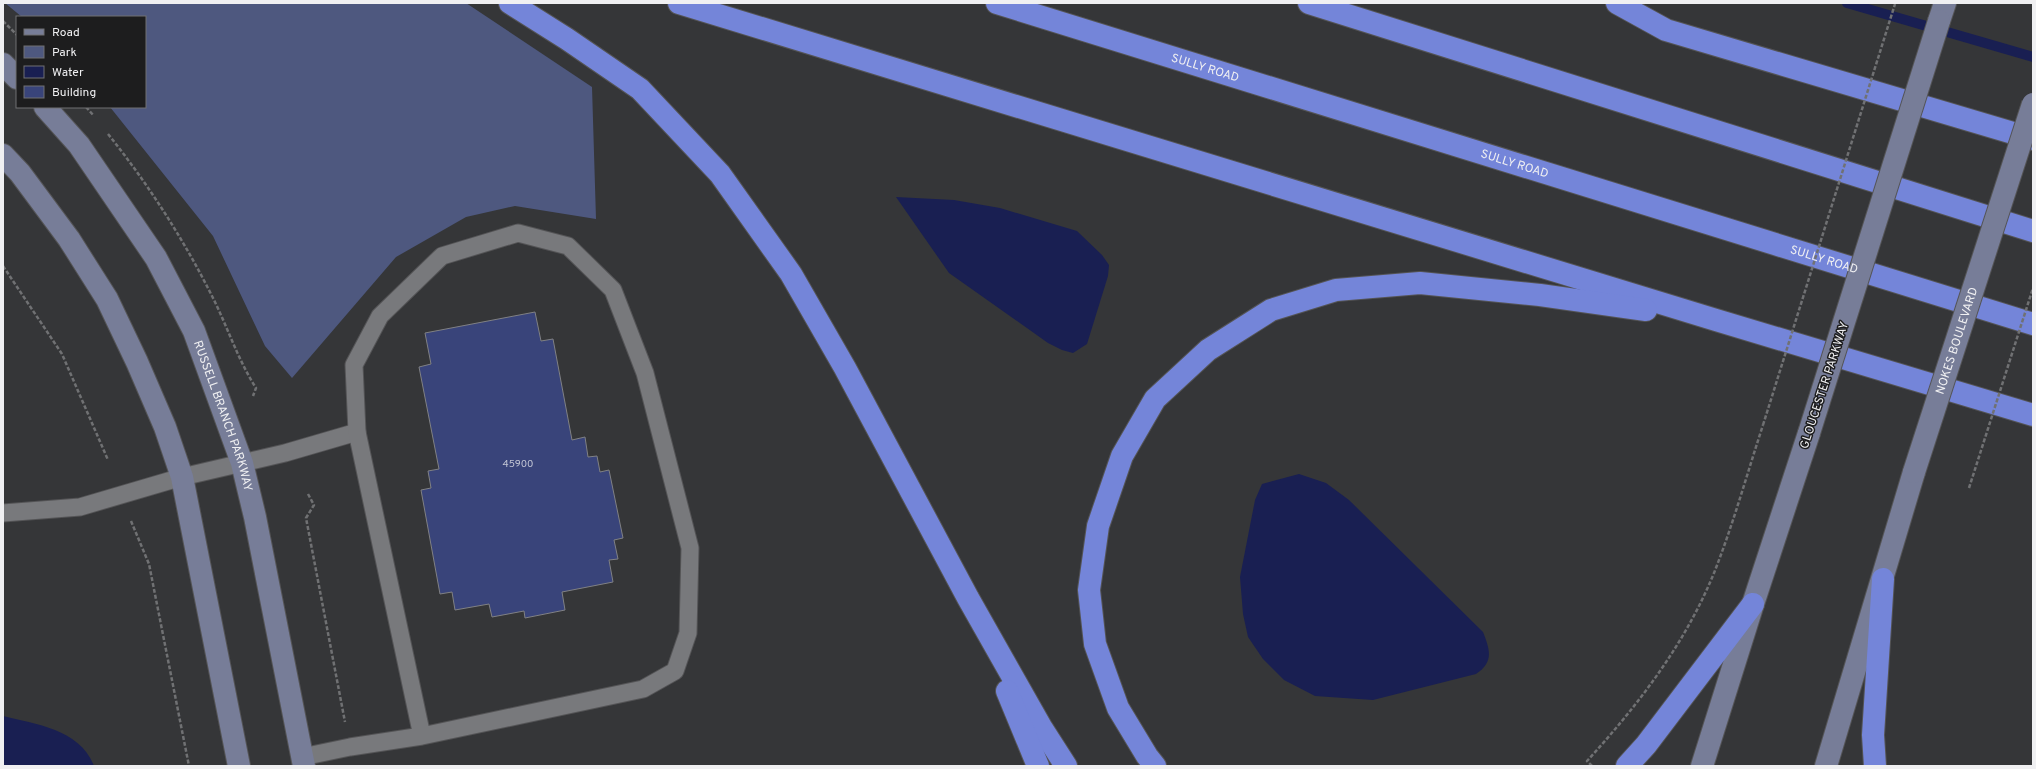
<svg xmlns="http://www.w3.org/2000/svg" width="2036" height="769" font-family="Overpass,sans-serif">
	<rect width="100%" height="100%" fill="#353638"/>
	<path fill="#4e587f" d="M5 3H466L592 87 596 219 515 206 466 217 396 257 292 378 265 346 213 236 110 107H145V17H22Z"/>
	<g fill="#191f52">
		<path d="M896 197 954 200 1000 208 1077 231 1102 255 1109 265 1108 276 1087 344 1073 353 1062 350 1048 343 949 273Z"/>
		<path d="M1299 474 1326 483 1349 500 1483 632C1490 650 1494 662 1476 674L1373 700 1315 696 1284 680 1263 659 1248 637 1243 614 1240 577 1255 500 1262 484Z"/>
		<path d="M3 716C36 724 81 730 94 766H3Z"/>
	</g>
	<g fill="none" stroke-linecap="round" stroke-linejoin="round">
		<path stroke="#191f52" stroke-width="10" d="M1847 3 2033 57"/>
	</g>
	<path fill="#39447a" stroke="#808184" d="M535 312 541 341 553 339 572 440 585 437 588 457 597 456 600 472 609 470 623 538 614 540 618 559 609 560 613 582 562 592 565 610 525 618 524 611 492 617 489 604 455 610 452 592 440 594 421 490 431 488 428 471 439 469 419 367 431 364 425 333Z"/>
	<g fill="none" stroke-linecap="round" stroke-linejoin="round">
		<defs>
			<g id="service">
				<path d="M3 513 80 507 182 477 285 453 357 432"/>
				<path d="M302 757 350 747 422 736 643 689 675 671 688 633 690 548 645 373 613 290 568 246 518 233 442 256 380 316 354 365 357 432 422 736"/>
			</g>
			<g id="secondary">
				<path d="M1939 21 1945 3"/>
				<path d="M3 64 17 78"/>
				<path id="s1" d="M45 107 79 145 156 258 194 331 242 463 255 517 304 766"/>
				<path d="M3 155 20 173 69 239 107 299 137 362 165 427 182 477 239 766"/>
				<path d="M1702 766 1753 604 1809 433"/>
				<path d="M1826 766 1914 472"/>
			</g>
			<g id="motorway">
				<path d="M510 3 567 39 640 89 720 174 791 274 845 368 968 598 1041 727 1066 766"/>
				<path d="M679 3 1716 320 2033 415"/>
				<path id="s2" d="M997 3 2033 324"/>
				<path d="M1309 3 2033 231"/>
				<path d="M1617 3 1666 30 2033 139"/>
				<path d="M1007 691 1038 766"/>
				<path d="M1155 766 1147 756 1118 708 1095 644 1089 590 1098 526 1122 456 1155 399 1208 350 1271 310 1336 290 1420 283 1540 295 1646 310"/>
				<path d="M1627 766 1646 745 1753 604"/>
				<path d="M1875 766 1873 735 1883 579"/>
			</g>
		</defs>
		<use href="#service" stroke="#545456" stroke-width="19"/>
		<use href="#secondary" stroke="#545456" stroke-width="24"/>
		<use href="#motorway" stroke="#545456" stroke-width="24"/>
		<g stroke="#707173" stroke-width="2.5" stroke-dasharray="4 2" stroke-linecap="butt">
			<path d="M1895 4V3"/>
			<path d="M3 21 17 35"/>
			<path d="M86 107 94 116"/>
			<path d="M108 134C149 185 184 240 213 298 228 328 238 360 256 388L253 396"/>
			<path d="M3 266 62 354 108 460"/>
			<path d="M308 494 314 505 306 518 345 722"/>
			<path d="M131 521 149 564 189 766"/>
			<path d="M1592 766 1587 761C1639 704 1685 644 1714 573 1733 525 1747 474 1763 425"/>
		</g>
		<use href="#service" stroke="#78797c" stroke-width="17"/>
		<use href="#secondary" stroke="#777d98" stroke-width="22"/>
		<use href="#motorway" stroke="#7485d9" stroke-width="22"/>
		<defs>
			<g id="secondary-bridge">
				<path d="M1809 433 1939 21"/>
				<path id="s3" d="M1914 472 2033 104"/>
			</g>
		</defs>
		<use href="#secondary-bridge" stroke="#545456" stroke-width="24" stroke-linecap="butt"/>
		<g stroke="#707173" stroke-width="2.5" stroke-dasharray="4 2" stroke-linecap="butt">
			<path d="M1763 425 1895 4"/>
			<path d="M1969 488 2033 288"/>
		</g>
		<use href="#secondary-bridge" stroke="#777d98" stroke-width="22"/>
	</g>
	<g text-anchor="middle" stroke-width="3" stroke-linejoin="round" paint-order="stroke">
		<g font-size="10" fill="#c2c5d4">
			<text x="518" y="467">45900</text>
		</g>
		<g font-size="12" fill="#f0f0f2" stroke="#1d1d1e">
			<text dy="4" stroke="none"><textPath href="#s2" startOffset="218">SULLY ROAD</textPath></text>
			<text dy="4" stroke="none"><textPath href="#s2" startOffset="542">SULLY ROAD</textPath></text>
			<text dy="4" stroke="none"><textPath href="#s2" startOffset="866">SULLY ROAD</textPath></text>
			<text dy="4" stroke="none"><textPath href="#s3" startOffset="138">NOKES BOULEVARD</textPath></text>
			<text transform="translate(1824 385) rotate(-72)" y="4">GLOUCESTER PARKWAY</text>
			<text dy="4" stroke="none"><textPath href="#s1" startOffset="360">RUSSELL BRANCH PARKWAY</textPath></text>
		</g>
	</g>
	<rect width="2036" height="769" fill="none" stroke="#f0f0f2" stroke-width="8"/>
	<rect x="16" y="16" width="130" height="92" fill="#1d1d1e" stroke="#717173"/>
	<rect x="24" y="29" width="20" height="6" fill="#777d98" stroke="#717173"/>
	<text x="52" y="36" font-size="12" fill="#f0f0f2">Road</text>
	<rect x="24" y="46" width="20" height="12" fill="#4e587f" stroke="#717173"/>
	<text x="52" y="56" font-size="12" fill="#f0f0f2">Park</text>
	<rect x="24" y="66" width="20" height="12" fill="#191f52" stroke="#717173"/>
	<text x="52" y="76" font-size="12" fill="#f0f0f2">Water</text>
	<rect x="24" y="86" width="20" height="12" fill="#39447a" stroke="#717173"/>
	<text x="52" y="96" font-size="12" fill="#f0f0f2">Building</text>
</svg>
